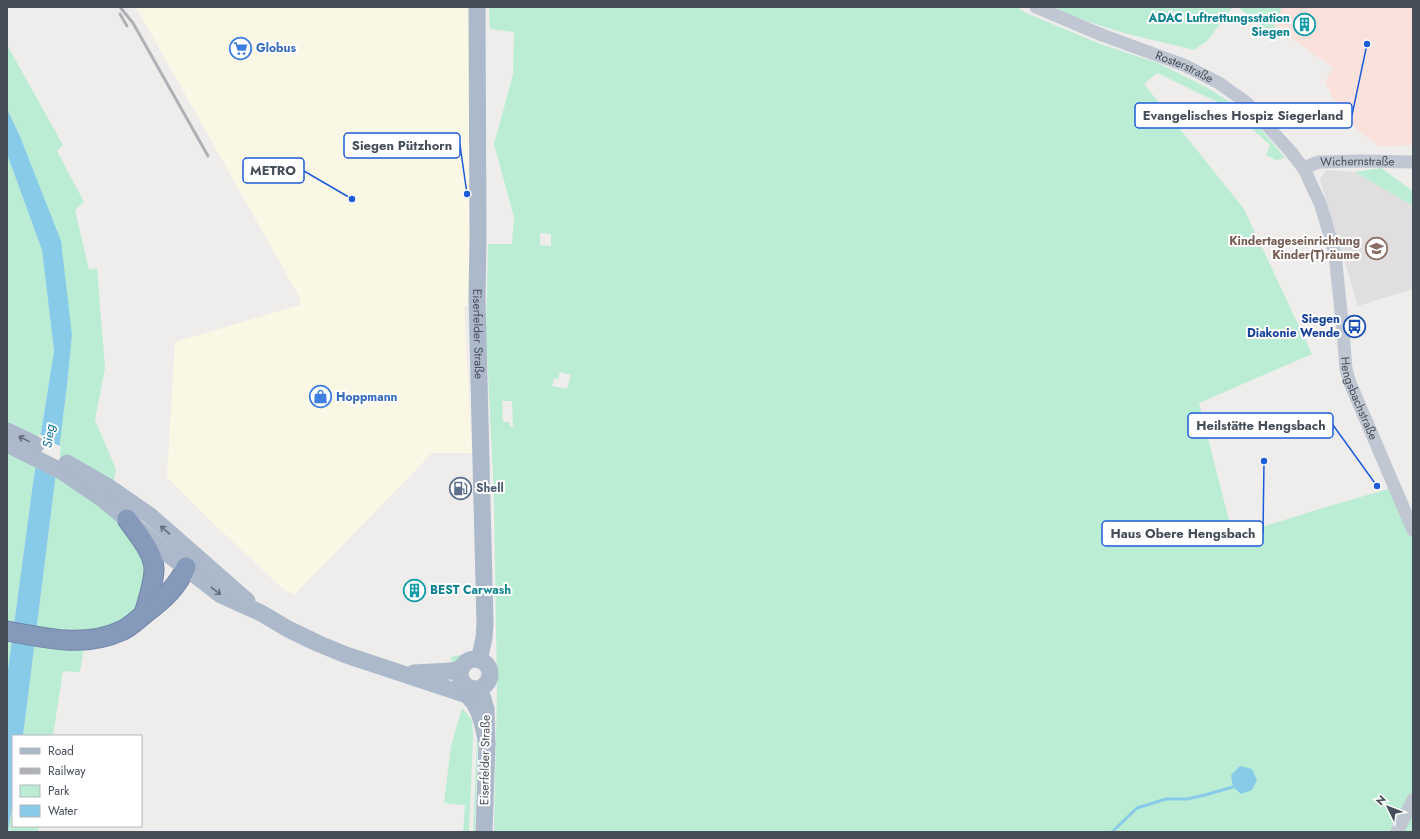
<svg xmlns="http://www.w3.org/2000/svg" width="1420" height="839" font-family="Jost,sans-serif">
	<rect width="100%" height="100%" fill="#efedec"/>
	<path fill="#fbf7e5" d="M136 7H477L474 304 464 306 472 453H432L294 595 283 589 216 526 167 477 175 342 300 305V298Z"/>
	<path fill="#e0dede" d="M1326 170 1355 172 1413 206V289L1358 306 1320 180Z"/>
	<path fill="#fae1dc" d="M1282 7H1413V145L1379 146 1360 132 1350 121 1336 104 1325 82 1333 68 1272 24 1278 18Z"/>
	<g fill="#baedd3" fill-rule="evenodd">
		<path d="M489 7H1017L1024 12 1100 44 1158 63 1206 87 1230 102 1260 128 1285 158 1276 160 1266 155 1270 145 1228 107 1157 73 1144 84 1244 209 1312 354 1199 403 1233 536 1326 507 1388 489 1403 514 1413 511V832H494L497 691 494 494 486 334 488 244H512L514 217 494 144 513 75 514 32 490 29ZM540 233 551 234V246L540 245ZM560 372 571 375 567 389 552 386 554 378 558 379ZM502 401H512L513 427H510L509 422H503Z"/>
		<path d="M1053 7H1233L1207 41 1194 50C1146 38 1098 29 1053 7Z"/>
		<path d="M1238 7H1282L1278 18 1272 24 1281 31 1277 38Z"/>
		<path d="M7 45 63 145 57 151 84 202 75 210 89 270 97 268 105 368 95 420 116 469 108 513 134 537 147 562 142 602 129 617 113 626 97 630H87L80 672 63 671 53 736H23L67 386 72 335 19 134 7 109Z"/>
		<path d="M7 154 42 250 54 351 33 483 7 677Z"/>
		<path d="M1381 168 1413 191V206L1355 172Z"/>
		<path d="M461 655 463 658 452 665 451 657Z"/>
		<path d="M462 708 472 720 473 738 469 832H463L465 805 444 803 451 746Z"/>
		<path d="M476 718 478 742 475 832H473L477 740Z"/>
		<path d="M13 801V826H39L38 832H8Z"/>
	</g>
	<g fill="#88cbe9">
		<path d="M7 109 19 134 61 241 72 335 67 386 23 736H13V801L8 832H7V677L33 483 54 351 42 250 7 154Z"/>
		<path d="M1240 766 1252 769 1257 780 1252 790 1241 794 1233 787 1231 775Z"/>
	</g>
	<path fill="#efedec" d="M39 434 61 447 57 478 34 466Z"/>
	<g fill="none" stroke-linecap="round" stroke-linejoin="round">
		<path stroke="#88cbe9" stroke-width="3" d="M1112 832 1137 808 1166 799H1187L1205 795 1233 787"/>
		<defs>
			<g id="highway">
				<path d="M127 519C137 534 155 553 154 571 153 586 148 600 144 614"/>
				<path d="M7 631C45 638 84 648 121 631 131 627 140 617 148 611 164 599 178 586 186 567"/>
			</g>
		</defs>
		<use href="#highway" stroke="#7084a7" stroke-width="21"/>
		<g stroke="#c0c7d2" stroke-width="13">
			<path id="s1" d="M1036 7 1102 35 1184 65 1219 83 1247 103 1291 152 1304 169 1320 203 1325 219 1335 254 1343 331 1346 369 1350 383 1413 530"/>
			<path id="s2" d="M1304 169 1313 164 1319 162 1359 161 1413 162"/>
			<path d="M1397 832 1413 800"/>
		</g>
		<g stroke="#acb9cb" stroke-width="17">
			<path id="s3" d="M477 7 478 239 477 298 485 624 484 638 479 660"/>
			<path d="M7 431 36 445"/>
			<path d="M7 444 63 472 104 500 168 554 221 595 261 613 288 629 317 643 346 655 467 695C481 707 483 727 487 744"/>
			<path d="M67 463 107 486 149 515 247 601"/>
			<circle cx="475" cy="674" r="15"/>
			<path d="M414 673 451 671 461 669"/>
			<path d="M480 689 486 709 487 744 484 832"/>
		</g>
		<use href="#highway" stroke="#8599bb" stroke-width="19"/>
		<g stroke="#afb1b7" stroke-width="3">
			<path d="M120 7 133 23 208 156"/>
			<path d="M120 14 127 26"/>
		</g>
	</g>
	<defs><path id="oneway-shaft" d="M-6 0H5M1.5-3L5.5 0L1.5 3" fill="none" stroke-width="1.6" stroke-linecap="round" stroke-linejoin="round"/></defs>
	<g stroke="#646e7b">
		<use href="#oneway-shaft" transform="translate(24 439) rotate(-154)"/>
		<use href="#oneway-shaft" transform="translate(165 530) rotate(-139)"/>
		<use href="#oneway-shaft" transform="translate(216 591) rotate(37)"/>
	</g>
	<defs>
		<symbol id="building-ring" viewBox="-11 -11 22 22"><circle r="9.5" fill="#fff" stroke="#0f9aa8" stroke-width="1.5"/><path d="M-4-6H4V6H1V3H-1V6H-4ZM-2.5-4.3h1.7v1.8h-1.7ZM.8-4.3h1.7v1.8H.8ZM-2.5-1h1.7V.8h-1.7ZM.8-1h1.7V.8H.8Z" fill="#0f9aa8"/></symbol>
		<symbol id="supermarket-ring" viewBox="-11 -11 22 22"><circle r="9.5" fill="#fff" stroke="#3f7fe0" stroke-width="1.5"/><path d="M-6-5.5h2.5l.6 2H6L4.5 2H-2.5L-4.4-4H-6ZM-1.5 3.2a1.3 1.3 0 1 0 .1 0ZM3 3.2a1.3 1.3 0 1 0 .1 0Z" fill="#3f7fe0"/></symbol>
		<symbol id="school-ring" viewBox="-11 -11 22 22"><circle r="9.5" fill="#fff" stroke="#8d6e63" stroke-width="1.5"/><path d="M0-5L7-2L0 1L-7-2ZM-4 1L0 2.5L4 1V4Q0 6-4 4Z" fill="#8d6e63"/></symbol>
		<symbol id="bus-ring" viewBox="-11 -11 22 22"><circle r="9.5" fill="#fff" stroke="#1a4fb4" stroke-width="1.5"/><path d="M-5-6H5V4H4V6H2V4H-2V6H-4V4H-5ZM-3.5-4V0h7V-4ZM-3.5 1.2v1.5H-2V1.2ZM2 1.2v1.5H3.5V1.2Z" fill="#1a4fb4"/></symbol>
		<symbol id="shop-ring" viewBox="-11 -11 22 22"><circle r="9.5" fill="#fff" stroke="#3f7fe0" stroke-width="1.5"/><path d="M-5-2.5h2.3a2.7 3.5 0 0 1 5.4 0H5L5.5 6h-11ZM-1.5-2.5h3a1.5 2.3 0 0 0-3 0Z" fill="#3f7fe0"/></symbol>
		<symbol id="fuel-ring" viewBox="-11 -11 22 22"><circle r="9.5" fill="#fff" stroke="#5c6f8a" stroke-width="1.5"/><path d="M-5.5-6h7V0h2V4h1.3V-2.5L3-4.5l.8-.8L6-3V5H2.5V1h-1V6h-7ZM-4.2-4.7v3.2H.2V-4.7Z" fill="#5c6f8a"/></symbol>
	</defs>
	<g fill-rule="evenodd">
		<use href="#building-ring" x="1292" y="12" width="25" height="25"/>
		<use href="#supermarket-ring" x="228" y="36" width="25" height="25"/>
		<use href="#school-ring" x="1364" y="236" width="25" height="25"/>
		<use href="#bus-ring" x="1342" y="314" width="25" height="25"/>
		<use href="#shop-ring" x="308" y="384" width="25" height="25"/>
		<use href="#fuel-ring" x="448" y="476" width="25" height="25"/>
		<use href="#building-ring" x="402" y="578" width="25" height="25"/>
	</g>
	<g text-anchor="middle" stroke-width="4" stroke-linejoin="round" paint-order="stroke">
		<g font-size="12" font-weight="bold" fill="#0d838f" stroke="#fff" text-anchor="end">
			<text x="1290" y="22">ADAC Luftrettungsstation<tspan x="1290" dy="14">Siegen</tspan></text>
			<text x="430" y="594" text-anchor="start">BEST Carwash</text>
		</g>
		<g font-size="12" font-weight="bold" fill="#366cbe" stroke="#fff" text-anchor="start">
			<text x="256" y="52">Globus</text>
			<text x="336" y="401">Hoppmann</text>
		</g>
		<g font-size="12" fill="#454e59" stroke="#fff">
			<text dy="4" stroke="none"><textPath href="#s1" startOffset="160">Rosterstraße</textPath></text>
			<text dy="4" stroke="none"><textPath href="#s2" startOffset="55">Wichernstraße</textPath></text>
			<text dy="4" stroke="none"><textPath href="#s3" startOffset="327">Eiserfelder Straße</textPath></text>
			<text dy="4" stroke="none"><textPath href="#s1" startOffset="558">Hengsbachstraße</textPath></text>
			<text transform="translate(485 760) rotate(-89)" y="4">Eiserfelder Straße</text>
		</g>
		<g font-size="12" font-weight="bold" fill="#785e54" stroke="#fff" text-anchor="end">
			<text x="1360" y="245">Kindertageseinrichtung<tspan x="1360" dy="14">Kinder(T)räume</tspan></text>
		</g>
		<g font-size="12" font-weight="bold" fill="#164399" stroke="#fff" text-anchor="end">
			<text x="1340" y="323">Siegen<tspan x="1340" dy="14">Diakonie Wende</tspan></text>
		</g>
		<g font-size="12" font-weight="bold" fill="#4e5e75" stroke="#fff" text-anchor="start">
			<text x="476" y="492">Shell</text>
		</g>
		<g font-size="13" font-style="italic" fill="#0f75a3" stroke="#fff">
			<text transform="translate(48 436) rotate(-82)" y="5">Sieg</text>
		</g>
	</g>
	<path fill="none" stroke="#1c5cd9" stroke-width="1.5" d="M1367 44L1352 115M467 194L460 145M352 199L304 171M1377 486L1333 425M1264 461L1263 534"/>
	<g fill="#1c5cd9" stroke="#fff" stroke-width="1.5">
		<circle cx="1367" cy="44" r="4"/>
		<circle cx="467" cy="194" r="4"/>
		<circle cx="352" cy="199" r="4"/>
		<circle cx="1377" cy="486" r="4"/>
		<circle cx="1264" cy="461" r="4"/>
	</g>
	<g fill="#fff" stroke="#1c5cd9" stroke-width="1.5">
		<rect x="1135" y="103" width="217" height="25" rx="4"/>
		<rect x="344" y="133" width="116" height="25" rx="4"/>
		<rect x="243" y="158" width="61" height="25" rx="4"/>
		<rect x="1188" y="413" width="145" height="25" rx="4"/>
		<rect x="1102" y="521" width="161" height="25" rx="4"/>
	</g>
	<g font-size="13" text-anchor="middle" font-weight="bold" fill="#454e59">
		<text x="1243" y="120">Evangelisches Hospiz Siegerland</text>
		<text x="402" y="150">Siegen Pützhorn</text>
		<text x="273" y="175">METRO</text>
		<text x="1261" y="430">Heilstätte Hengsbach</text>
		<text x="1183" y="538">Haus Obere Hengsbach</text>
	</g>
	<rect width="1420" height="839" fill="none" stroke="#454e59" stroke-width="16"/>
	<rect x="12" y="735" width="130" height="92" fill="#ffffff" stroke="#b5b8bd"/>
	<rect x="20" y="748" width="20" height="6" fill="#acb9cb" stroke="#b5b8bd"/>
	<text x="48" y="755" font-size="12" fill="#454e59">Road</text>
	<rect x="20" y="768" width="20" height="6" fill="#afb1b7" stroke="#b5b8bd"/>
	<text x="48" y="775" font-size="12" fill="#454e59">Railway</text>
	<rect x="20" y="785" width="20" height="12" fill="#baedd3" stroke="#b5b8bd"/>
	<text x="48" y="795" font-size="12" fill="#454e59">Park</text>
	<rect x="20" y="805" width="20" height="12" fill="#88cbe9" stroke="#b5b8bd"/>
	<text x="48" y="815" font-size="12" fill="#454e59">Water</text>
	<g transform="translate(1388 807) rotate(313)" stroke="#ffffff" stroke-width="3" paint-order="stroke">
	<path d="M0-3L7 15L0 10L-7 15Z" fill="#454e59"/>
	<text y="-6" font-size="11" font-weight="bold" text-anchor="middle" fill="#454e59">N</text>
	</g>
</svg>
